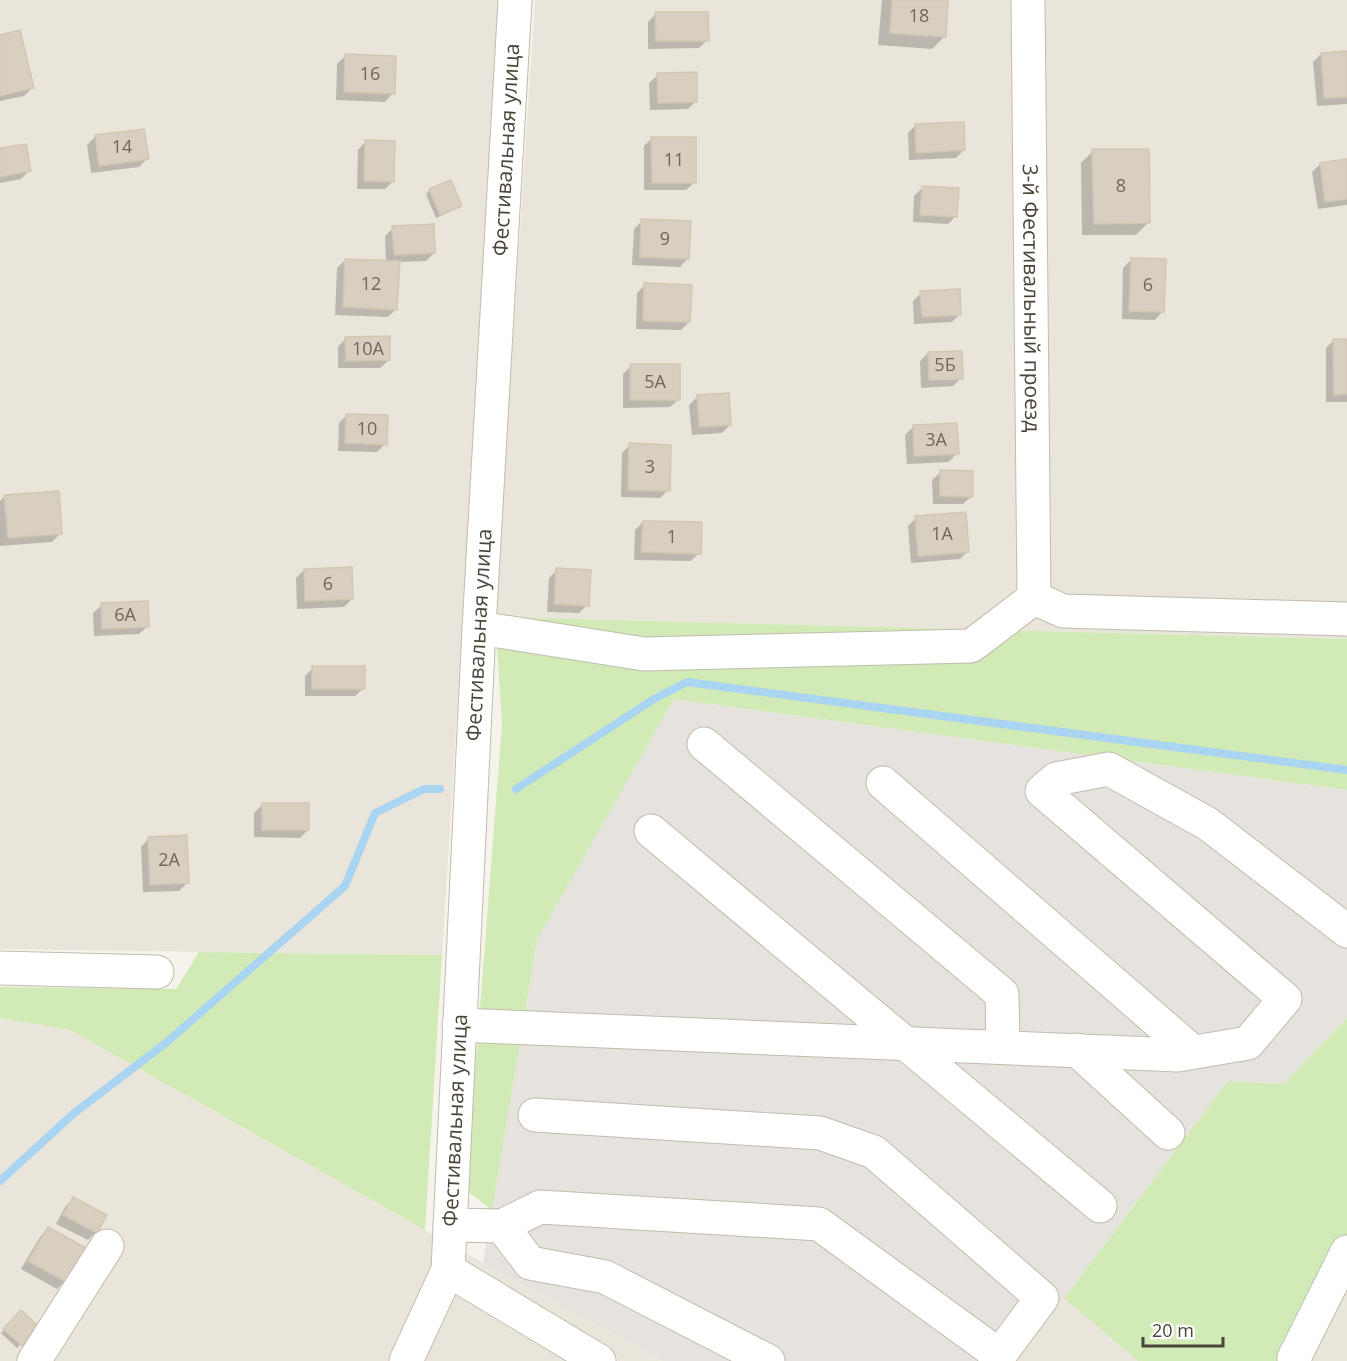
<svg xmlns="http://www.w3.org/2000/svg" width="1347" height="1361" font-family="'Open Sans',sans-serif">
	<rect width="100%" height="100%" fill="#f6f3ec"/>
	<g fill="#eae5da">
		<path d="M0 0H501L442 955 0 949Z"/>
		<path d="M535 0H1347V639L495 617Z"/>
		<path d="M0 1018 70 1030 483 1263 663 1361H0Z"/>
		<path d="M1347 1285V1361H1313V1357Z"/>
		<path d="M1064 1298 1138 1361H1016Z"/>
	</g>
	<path fill="#e6e2dd" d="M674 699 1347 790V1018L1283 1084 1228 1081 1016 1361H663L483 1263 537 940Z"/>
	<g fill="#d2eab5">
		<path d="M495 617 1347 639V790L674 699 537 940 492 1210 466 1190 502 724Z"/>
		<path d="M199 952 442 955 425 1230 70 1030 0 1018V987L176 989Z"/>
		<path d="M1347 1018V1285L1311 1361H1138L1064 1298 1228 1081 1283 1084Z"/>
	</g>
	<g fill="#0003">
		<path d="M882 0H947L944 37 932 49 878 45Z"/>
		<path d="M656 14 707 40 699 48 648 49V22Z"/>
		<path d="M0 36 32 88 24 96 0 101Z"/>
		<path d="M1347 52V104L1317 106 1313 62 1321 54Z"/>
		<path d="M345 56 393 93 385 102 336 100 337 64Z"/>
		<path d="M658 75 696 101 688 109 650 110 649 83Z"/>
		<path d="M916 125 964 150 956 158 909 160 908 133Z"/>
		<path d="M96 136 147 159 139 167 91 173 87 145Z"/>
		<path d="M652 138 695 182 686 190H644V146Z"/>
		<path d="M366 141 393 181 385 189H357L358 150Z"/>
		<path d="M0 150 29 171 21 179 0 183Z"/>
		<path d="M1093 151 1149 222 1136 235H1082L1081 163Z"/>
		<path d="M1347 161V205L1318 209 1312 172 1320 164Z"/>
		<path d="M922 188 956 216 948 224 913 222 914 196Z"/>
		<path d="M430 190 460 205 456 209 436 218 426 194Z"/>
		<path d="M642 221 688 258 680 267 632 265 634 229Z"/>
		<path d="M393 228 434 253 426 261 398 262 396 309 388 317 335 315 337 268 345 260 386 262 385 236Z"/>
		<path d="M1131 260 1163 311 1155 320 1122 319 1123 268Z"/>
		<path d="M645 285 689 322 681 330 636 329 637 293Z"/>
		<path d="M921 293 960 314 952 322 914 324 913 301Z"/>
		<path d="M346 338 389 360 380 368H338V347Z"/>
		<path d="M1334 340H1347V402H1326V348Z"/>
		<path d="M928 353 961 378 953 386 921 388 920 361Z"/>
		<path d="M631 366 679 399 670 407 623 408V374Z"/>
		<path d="M698 396 730 425 722 433 692 435 689 405Z"/>
		<path d="M347 415 385 444 377 452 338 451 339 423Z"/>
		<path d="M913 427 957 453 949 462 907 464 905 435Z"/>
		<path d="M630 445 668 490 660 498 621 497 622 453Z"/>
		<path d="M941 472 972 496 963 504H933L932 480Z"/>
		<path d="M5 496 60 534 52 542 0 546V501Z"/>
		<path d="M916 518 968 551 960 559 911 563 908 526Z"/>
		<path d="M643 522 699 553 691 561 634 560 635 530Z"/>
		<path d="M304 570 352 599 344 607 297 609 296 578Z"/>
		<path d="M557 570 587 605 579 613 547 612 549 578Z"/>
		<path d="M102 605 148 626 139 634 94 636 93 613Z"/>
		<path d="M313 668 364 688 355 696H305V676Z"/>
		<path d="M262 805 308 830 300 838 254 837V813Z"/>
		<path d="M149 838 187 883 179 891 143 892 141 847Z"/>
		<path d="M73 1199 96 1232 88 1240 56 1224 65 1207Z"/>
		<path d="M48 1229 65 1281 57 1289 21 1269 40 1237Z"/>
		<path d="M21 1312 37 1327 17 1348 1 1333Z"/>
	</g>
	<g fill="none" stroke-linecap="round" stroke-linejoin="round">
		<g stroke="#a9d4f2" stroke-width="8">
			<path d="M516 789 654 699 687 682 1347 770"/>
			<path d="M0 1181 73 1114 167 1042 345 886 375 813 424 789H440"/>
		</g>
	</g>
	<g fill="#d8cfc1" stroke="#d3c7b4" stroke-width="1.5">
		<path d="M892 0H948L946 37 890 33Z"/>
		<path d="M655 12H708L709 41H656Z"/>
		<path d="M20 30 34 88 0 96V35Z"/>
		<path d="M1347 51V97L1324 98 1321 53Z"/>
		<path d="M345 54 396 56 395 94 344 92Z"/>
		<path d="M697 72V102L658 103 657 73Z"/>
		<path d="M964 122 965 150 916 153 915 124Z"/>
		<path d="M144 129 149 159 99 166 95 135Z"/>
		<path d="M651 137H696V183H652Z"/>
		<path d="M365 140 395 141 394 182 364 181Z"/>
		<path d="M26 144 31 171 0 177V148Z"/>
		<path d="M1092 149H1149L1150 223 1094 224Z"/>
		<path d="M1347 159V199L1325 202 1320 163Z"/>
		<path d="M451 180 462 206 440 215 429 189Z"/>
		<path d="M922 186 959 188 957 217 920 215Z"/>
		<path d="M641 219 691 221 689 259 640 257Z"/>
		<path d="M434 224 435 253 394 255 392 226Z"/>
		<path d="M1131 258 1166 259 1164 312 1129 311Z"/>
		<path d="M345 259 400 261 397 310 343 307Z"/>
		<path d="M644 283 692 285 690 322 643 321Z"/>
		<path d="M960 289 961 315 922 317 920 291Z"/>
		<path d="M390 336V360L346 361 345 337Z"/>
		<path d="M1333 339H1347V394L1334 395Z"/>
		<path d="M962 351 963 379 929 380 928 352Z"/>
		<rect x="630" y="364" width="50" height="36"/>
		<path d="M729 393 731 425 699 427 697 395Z"/>
		<path d="M346 414 388 415 387 445 345 443Z"/>
		<path d="M957 423 959 454 914 456 913 425Z"/>
		<path d="M629 443 671 445 670 491 628 490Z"/>
		<path d="M940 470 973 471V497L940 496Z"/>
		<path d="M59 491 62 534 8 538 4 495Z"/>
		<path d="M966 512 969 552 918 556 915 516Z"/>
		<path d="M643 521 702 522 701 554 641 552Z"/>
		<path d="M352 567 353 599 305 601 304 569Z"/>
		<path d="M556 568 591 570 589 606 554 604Z"/>
		<path d="M148 601 149 627 102 629 101 603Z"/>
		<rect x="312" y="666" width="53" height="23"/>
		<rect x="262" y="803" width="47" height="27"/>
		<path d="M187 835 189 883 150 885 148 837Z"/>
		<path d="M73 1197 107 1215 97 1233 63 1215Z"/>
		<path d="M48 1227 86 1248 66 1282 28 1261Z"/>
		<path d="M21 1310 39 1327 22 1346 3 1329Z"/>
	</g>
	<g fill="none" stroke-linecap="round" stroke-linejoin="round">
		<defs>
			<g id="minor">
				<path id="s1" d="M1028 0 1034 598"/>
				<path d="M1034 598 1063 611 1347 619"/>
				<path d="M479 628 644 654 971 646 1034 598"/>
				<path d="M704 744 1002 994 1003 1047"/>
				<path d="M883 783 1193 1052"/>
				<path d="M651 831 1100 1206"/>
				<path d="M0 968 157 972"/>
				<path d="M459 1025 1178 1055 1248 1043 1285 999 1042 791 1056 779 1109 769 1208 824 1347 931"/>
				<path d="M1077 1050 1168 1133"/>
				<path d="M535 1115 820 1133 874 1152 1042 1298 995 1361"/>
				<path d="M450 1225 502 1226 530 1263 605 1277 768 1361"/>
				<path d="M502 1226 540 1207 819 1224 999 1355"/>
				<path d="M448 1270 599 1361"/>
				<path d="M34 1361 107 1246"/>
				<path id="s2" d="M406 1361 448 1270 479 628 515 0"/>
				<path d="M1295 1361 1294 1358 1347 1252"/>
			</g>
		</defs>
		<use href="#minor" stroke="#c2bbae" stroke-width="35"/>
		<use href="#minor" stroke="#fff" stroke-width="33"/>
	</g>
	<g text-anchor="middle" stroke-width="6" stroke-linejoin="round" paint-order="stroke">
		<g font-size="18" fill="#6e675b">
			<text x="919" y="22">18</text>
			<text x="370" y="80">16</text>
			<text x="122" y="153">14</text>
			<text x="674" y="166">11</text>
			<text x="1121" y="192">8</text>
			<text x="665" y="245">9</text>
			<text x="371" y="290">12</text>
			<text x="1148" y="291">6</text>
			<text x="368" y="355">10А</text>
			<text x="945" y="371">5Б</text>
			<text x="655" y="388">5А</text>
			<text x="367" y="435">10</text>
			<text x="936" y="446">3А</text>
			<text x="650" y="473">3</text>
			<text x="942" y="540">1А</text>
			<text x="672" y="543">1</text>
			<text x="328" y="590">6</text>
			<text x="125" y="621">6А</text>
			<text x="169" y="866">2А</text>
		</g>
		<g font-size="21" fill="#4b4439" stroke="#fff">
			<text dy="7" stroke="none"><textPath href="#s2" startOffset="1222">Фестивальная улица</textPath></text>
			<text dy="7" stroke="none"><textPath href="#s1" startOffset="298">3-й Фестивальный проезд</textPath></text>
			<text dy="7" stroke="none"><textPath href="#s2" startOffset="736">Фестивальная улица</textPath></text>
			<text dy="7" stroke="none"><textPath href="#s2" startOffset="250">Фестивальная улица</textPath></text>
		</g>
	</g>
	<path d="M1143 1337v9h80v-9" fill="none" stroke="#4b4439" stroke-width="3"/>
	<text x="1152" y="1337" font-size="18" fill="#4b4439" stroke="#ffffff" stroke-width="4.5" paint-order="stroke">20 m</text>
</svg>
